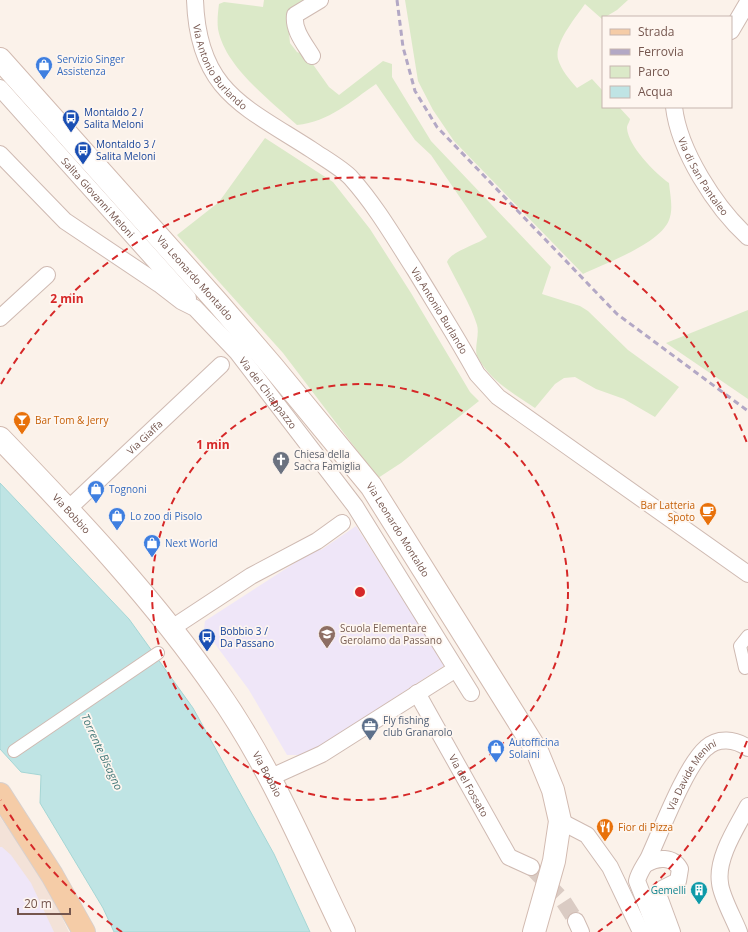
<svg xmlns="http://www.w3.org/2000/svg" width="748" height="932" font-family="'Open Sans',sans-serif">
	<rect width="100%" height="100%" fill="#fbf2ea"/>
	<path fill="#f3e2d8" d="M0 817 44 880 69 932H0Z"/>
	<g fill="#efe6f8">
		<path d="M356 526 445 665 306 755H287L249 690 204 629 205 621 318 548 321 550Z"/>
		<path d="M0 847H2L11 855 31 883 54 932H0Z"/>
	</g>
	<g fill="#dbe9c8">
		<path d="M264 0H308L287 13 290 43 297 52 307 56 329 87 339 95 383 61 392 64V77L431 141 551 267 542 294 580 306 588 311 628 350 679 387 655 417 624 399 596 389 575 377 564 378 555 384 535 408C514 394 491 381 478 358 473 350 480 335 477 325 470 303 457 283 447 262 451 251 477 245 487 237L431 155 415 140 376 84C351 101 329 122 297 125 270 100 225 67 218 29 217 21 218 12 219 4L224 2 263 7Z"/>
		<path d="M405 0H628L617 10 602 19 585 4C576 17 554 43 558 59 561 70 570 80 577 88L592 79 603 91V107H619L630 119C630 121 627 125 627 128 628 146 655 173 669 183 670 194 673 207 670 217 664 243 605 263 583 274L454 141 433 110 418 81Z"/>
		<path d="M265 138 333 182 370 229 411 293 470 392 479 401 401 463 378 478 283 353 177 235 219 202Z"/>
		<path d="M748 310V399L666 343Z"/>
	</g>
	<path fill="#bfe4e4" stroke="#a5d6d5" d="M0 483 129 619 193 708 274 854 310 932H114L103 908 40 803 41 775 21 772 0 749Z"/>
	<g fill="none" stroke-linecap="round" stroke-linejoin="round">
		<path stroke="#dacbc3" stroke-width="16" stroke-dasharray="16 8" stroke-linecap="butt" d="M531 867 562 899 576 921"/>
		<defs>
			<g id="pedestrian">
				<path d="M745 668 740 646 748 636"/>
				<path d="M14 751 158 653"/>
			</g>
			<g id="minor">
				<path id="s1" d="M195 0C198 91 244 106 312 150 322 157 343 169 351 178 376 206 395 239 415 270 436 305 458 339 477 374L498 397 748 574"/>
				<path d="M731 31 748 2"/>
				<path d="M312 56C304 43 293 30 295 15L320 0"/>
				<path id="s2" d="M0 88 188 298"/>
				<path id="s3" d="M674 107C679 151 716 208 748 237"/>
				<path id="s4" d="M0 154 65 221 159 284 181 301 195 308 237 352 355 506 471 693"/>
				<path d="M0 318 47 275"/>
				<path id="s5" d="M68 509 221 365"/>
				<path d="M172 628 251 576 317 541 342 523"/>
				<path id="s6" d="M417 693 509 857 531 867"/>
				<path d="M269 778 322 754 456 669"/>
				<path d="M560 821 587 835 610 867 641 932"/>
				<path d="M646 864C657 857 673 856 680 869L678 881 660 890 658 894 672 932"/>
				<path d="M576 921 581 932"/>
				<path id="s7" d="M657 932 637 881C639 872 645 865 649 857 661 831 686 765 706 748 718 737 735 739 748 748"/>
				<path d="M739 932C734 919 721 896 720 883 716 858 737 827 748 806"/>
			</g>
			<g id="secondary">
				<path id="s8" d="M0 59 218 303 273 367 371 486 537 751 553 790 560 821 554 861 534 932"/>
				<path id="s9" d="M0 438C77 518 155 600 218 692 270 766 305 851 344 932"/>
			</g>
			<path id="primary" d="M0 794 52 875 84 932"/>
		</defs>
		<use href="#pedestrian" stroke="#cfbab2" stroke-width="14"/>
		<use href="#minor" stroke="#cfbab2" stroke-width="18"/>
		<use href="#secondary" stroke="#d2bab0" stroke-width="24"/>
		<use href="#primary" stroke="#d8d0cd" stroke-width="24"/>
		<use href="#pedestrian" stroke="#fff" stroke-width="12"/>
		<use href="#minor" stroke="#fff" stroke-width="16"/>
		<use href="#secondary" stroke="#fff" stroke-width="22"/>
		<use href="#primary" stroke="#f5cca7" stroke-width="22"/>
		<path stroke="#b3a8c5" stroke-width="3" stroke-dasharray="6 4" stroke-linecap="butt" d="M397 0 403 47 415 91 437 127 617 314 748 411"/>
	</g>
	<g fill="none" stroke="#d62828" stroke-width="2" stroke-dasharray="7 5">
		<circle cx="360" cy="592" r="208"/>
		<path d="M747 741A415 415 0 0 1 598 932M122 932A415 415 0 0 1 1 800M1 384A415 415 0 0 1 747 443"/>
	</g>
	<defs>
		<symbol id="shop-pin" viewBox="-11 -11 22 30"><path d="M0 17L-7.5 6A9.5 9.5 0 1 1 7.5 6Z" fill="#3f7fe0" stroke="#fef6f0"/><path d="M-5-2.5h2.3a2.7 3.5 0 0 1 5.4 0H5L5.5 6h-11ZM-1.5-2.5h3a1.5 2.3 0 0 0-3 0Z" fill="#fff"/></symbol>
		<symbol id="bus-pin" viewBox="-11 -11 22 30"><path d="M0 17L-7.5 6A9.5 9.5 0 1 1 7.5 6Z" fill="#1a4fb4" stroke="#fef6f0"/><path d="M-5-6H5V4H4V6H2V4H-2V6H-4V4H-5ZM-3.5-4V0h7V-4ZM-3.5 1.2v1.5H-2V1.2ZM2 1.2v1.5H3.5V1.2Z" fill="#fff"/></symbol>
		<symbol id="bar-pin" viewBox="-11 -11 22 30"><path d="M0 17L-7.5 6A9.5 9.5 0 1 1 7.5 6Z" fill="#e8710a" stroke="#fef6f0"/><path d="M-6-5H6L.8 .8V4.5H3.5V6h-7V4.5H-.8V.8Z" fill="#fff"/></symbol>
		<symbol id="church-pin" viewBox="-11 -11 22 30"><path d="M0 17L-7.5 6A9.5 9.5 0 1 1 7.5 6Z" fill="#6b7280" stroke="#fef6f0"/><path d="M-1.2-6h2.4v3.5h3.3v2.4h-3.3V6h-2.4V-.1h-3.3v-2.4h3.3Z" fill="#fff"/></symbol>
		<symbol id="cafe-pin" viewBox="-11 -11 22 30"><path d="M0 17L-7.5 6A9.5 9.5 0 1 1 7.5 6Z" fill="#e8710a" stroke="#fef6f0"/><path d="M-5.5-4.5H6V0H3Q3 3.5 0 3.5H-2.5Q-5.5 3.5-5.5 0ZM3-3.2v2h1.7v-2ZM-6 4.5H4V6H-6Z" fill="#fff"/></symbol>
		<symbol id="school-pin" viewBox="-11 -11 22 30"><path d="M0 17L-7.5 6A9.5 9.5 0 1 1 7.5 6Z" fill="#8d6e63" stroke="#fef6f0"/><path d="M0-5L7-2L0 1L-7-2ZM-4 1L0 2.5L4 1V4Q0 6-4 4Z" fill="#fff"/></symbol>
		<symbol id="office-pin" viewBox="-11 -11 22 30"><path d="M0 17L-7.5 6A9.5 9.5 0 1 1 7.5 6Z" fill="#5c6f8a" stroke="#fef6f0"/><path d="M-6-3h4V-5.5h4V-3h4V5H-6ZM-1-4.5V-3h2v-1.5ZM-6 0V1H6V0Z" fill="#fff"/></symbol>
		<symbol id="restaurant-pin" viewBox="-11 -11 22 30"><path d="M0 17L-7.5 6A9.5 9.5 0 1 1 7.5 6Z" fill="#e8710a" stroke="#fef6f0"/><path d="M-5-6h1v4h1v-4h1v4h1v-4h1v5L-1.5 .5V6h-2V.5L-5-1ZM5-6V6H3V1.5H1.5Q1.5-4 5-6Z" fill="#fff"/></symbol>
		<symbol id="building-pin" viewBox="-11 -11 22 30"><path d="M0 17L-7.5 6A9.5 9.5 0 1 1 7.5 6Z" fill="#0f9aa8" stroke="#fef6f0"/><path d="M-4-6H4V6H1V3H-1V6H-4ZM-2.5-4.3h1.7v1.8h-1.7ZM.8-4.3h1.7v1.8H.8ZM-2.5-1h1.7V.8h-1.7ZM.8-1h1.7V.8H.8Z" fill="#fff"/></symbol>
	</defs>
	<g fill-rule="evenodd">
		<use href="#shop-pin" x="34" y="55" width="20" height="27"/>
		<use href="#bus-pin" x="61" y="108" width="20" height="27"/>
		<use href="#bus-pin" x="73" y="140" width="20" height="27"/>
		<use href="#bar-pin" x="12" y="410" width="20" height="27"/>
		<use href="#church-pin" x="271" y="450" width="20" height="27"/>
		<use href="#shop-pin" x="86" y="479" width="20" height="27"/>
		<use href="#cafe-pin" x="698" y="501" width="20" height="27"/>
		<use href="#shop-pin" x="107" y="506" width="20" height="27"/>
		<use href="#shop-pin" x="142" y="533" width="20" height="27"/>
		<use href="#school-pin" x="317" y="624" width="20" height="27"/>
		<use href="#bus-pin" x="197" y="627" width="20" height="27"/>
		<use href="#office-pin" x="360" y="716" width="20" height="27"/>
		<use href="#shop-pin" x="486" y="738" width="20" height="27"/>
		<use href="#restaurant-pin" x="595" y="817" width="20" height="27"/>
		<use href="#building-pin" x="689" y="880" width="20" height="27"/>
	</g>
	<g text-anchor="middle" stroke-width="3.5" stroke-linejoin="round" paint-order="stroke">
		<g font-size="10" fill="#366cbe" stroke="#fef6f0" text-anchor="start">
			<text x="57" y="63">Servizio Singer<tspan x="57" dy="12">Assistenza</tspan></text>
			<text x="109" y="493">Tognoni</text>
			<text x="130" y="520">Lo zoo di Pisolo</text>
			<text x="165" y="547">Next World</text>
			<text x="509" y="746">Autofficina<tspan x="509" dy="12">Solaini</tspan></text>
		</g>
		<g font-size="10" fill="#75564e" stroke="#fef6f0">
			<text dy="4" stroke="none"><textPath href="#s1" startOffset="74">Via Antonio Burlando</textPath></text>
			<text dy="4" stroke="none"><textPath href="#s3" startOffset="76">Via di San Pantaleo</textPath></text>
			<text dy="4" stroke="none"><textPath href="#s2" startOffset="147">Salita Giovanni Meloni</textPath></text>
			<text dy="4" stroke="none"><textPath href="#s8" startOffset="293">Via Leonardo Montaldo</textPath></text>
			<text dy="4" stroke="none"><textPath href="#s1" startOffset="410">Via Antonio Burlando</textPath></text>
			<text dy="4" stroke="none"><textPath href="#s4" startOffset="362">Via del Chiappazzo</textPath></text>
			<text dy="4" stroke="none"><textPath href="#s5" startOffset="105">Via Giaffa</textPath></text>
			<text dy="4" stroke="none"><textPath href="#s9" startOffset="104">Via Bobbio</textPath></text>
			<text dy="4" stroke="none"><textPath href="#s8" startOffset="617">Via Leonardo Montaldo</textPath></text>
			<text dy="4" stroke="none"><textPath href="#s9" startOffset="431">Via Bobbio</textPath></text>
			<text dy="4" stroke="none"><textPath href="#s7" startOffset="175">Via Davide Menini</textPath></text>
			<text dy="4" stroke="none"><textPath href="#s6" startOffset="106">Via del Fossato</textPath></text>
		</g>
		<g font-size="10" fill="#164399" stroke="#fef6f0" text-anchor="start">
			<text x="84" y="116">Montaldo 2 /<tspan x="84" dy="12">Salita Meloni</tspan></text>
			<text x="96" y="148">Montaldo 3 /<tspan x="96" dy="12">Salita Meloni</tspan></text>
			<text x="220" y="635">Bobbio 3 /<tspan x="220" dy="12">Da Passano</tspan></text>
		</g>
		<g font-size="10" fill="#c56008" stroke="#fef6f0" text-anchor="start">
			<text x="35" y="424">Bar Tom &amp; Jerry</text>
			<text x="695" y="509" text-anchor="end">Bar Latteria<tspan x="695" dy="12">Spoto</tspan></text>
			<text x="618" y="831">Fior di Pizza</text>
		</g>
		<g font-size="10" fill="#5b616d" stroke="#fef6f0" text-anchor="start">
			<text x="294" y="458">Chiesa della<tspan x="294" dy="12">Sacra Famiglia</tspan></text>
		</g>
		<g font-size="10" fill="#785e54" stroke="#fef6f0" text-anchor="start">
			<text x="340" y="632">Scuola Elementare<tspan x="340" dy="12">Gerolamo da Passano</tspan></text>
		</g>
		<g font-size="10" fill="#4e5e75" stroke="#fef6f0" text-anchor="start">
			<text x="383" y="724">Fly fishing<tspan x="383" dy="12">club Granarolo</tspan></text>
		</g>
		<g font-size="10" fill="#0d838f" stroke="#fef6f0" text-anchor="end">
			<text x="686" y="894">Gemelli</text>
		</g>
		<g font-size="11" font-style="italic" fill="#427878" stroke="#fef6f0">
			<text transform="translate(102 752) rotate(65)" y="4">Torrente Bisagno</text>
		</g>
	</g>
	<circle cx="360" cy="592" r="6" fill="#d62828" stroke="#fef6f0" stroke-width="2"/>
	<g font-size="12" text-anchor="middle" font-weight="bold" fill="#d62828" stroke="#fef6f0" stroke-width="3.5" stroke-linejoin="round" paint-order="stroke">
		<text x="67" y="303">2 min</text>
		<text x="213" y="449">1 min</text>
	</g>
	<rect x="602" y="16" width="130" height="92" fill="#fef6f0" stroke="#c7b6af"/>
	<rect x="610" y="29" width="20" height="6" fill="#f5cca7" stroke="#c7b6af"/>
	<text x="638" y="36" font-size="12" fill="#75564e">Strada</text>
	<rect x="610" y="49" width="20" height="6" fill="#b3a8c5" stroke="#c7b6af"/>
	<text x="638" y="56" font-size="12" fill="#75564e">Ferrovia</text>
	<rect x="610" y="66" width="20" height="12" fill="#dbe9c8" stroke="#c7b6af"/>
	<text x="638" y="76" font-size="12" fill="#75564e">Parco</text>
	<rect x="610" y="86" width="20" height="12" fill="#bfe4e4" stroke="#c7b6af"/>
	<text x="638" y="96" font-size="12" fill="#75564e">Acqua</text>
	<path d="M18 908v6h52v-6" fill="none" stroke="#75564e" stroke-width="2"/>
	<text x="24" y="908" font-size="12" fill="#75564e" stroke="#fef6f0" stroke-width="3" paint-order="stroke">20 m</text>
</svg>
